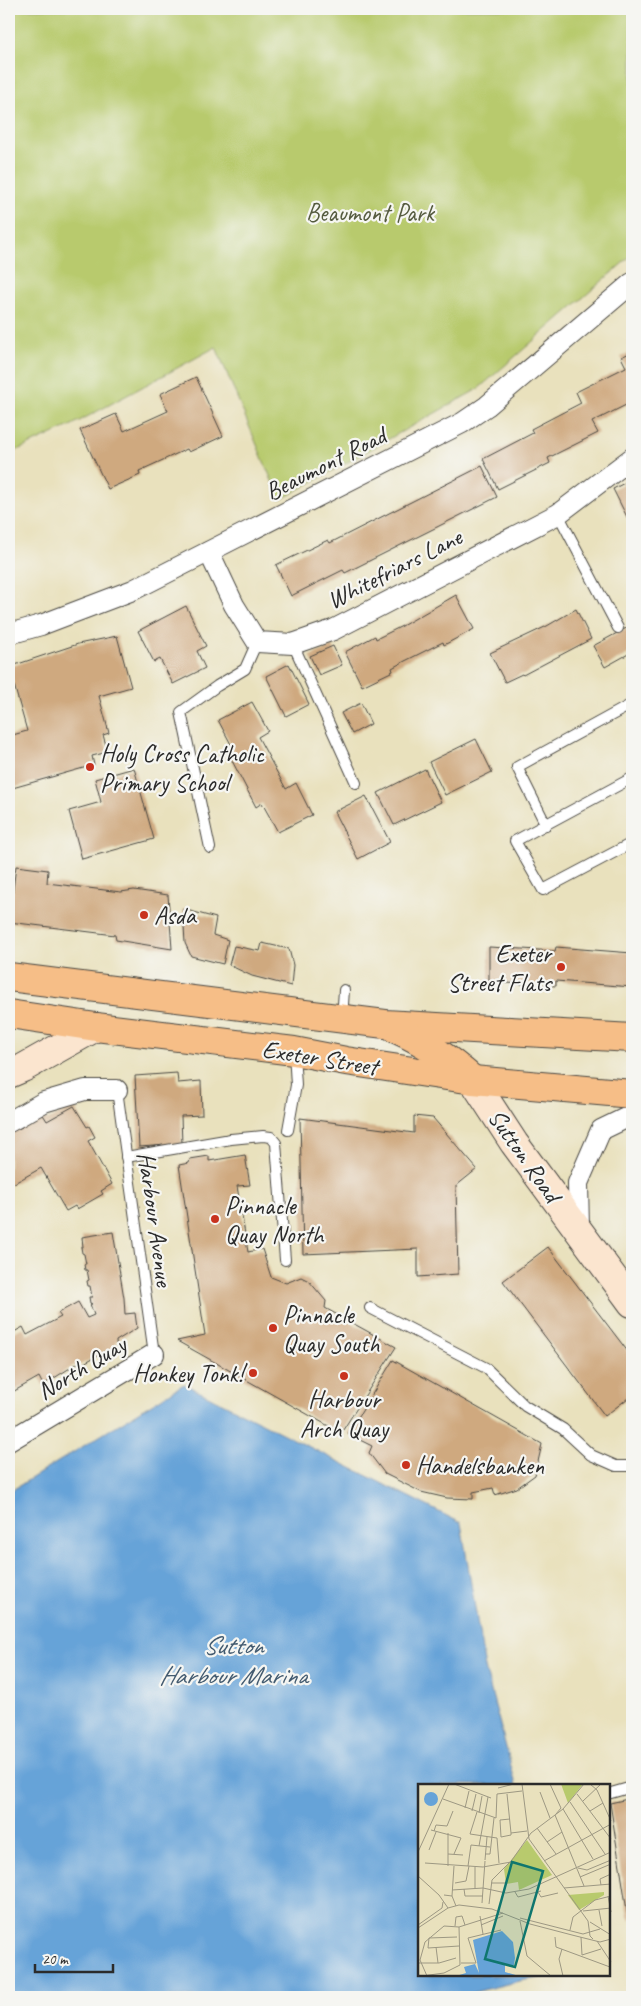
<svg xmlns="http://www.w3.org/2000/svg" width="641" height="2006" font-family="Caveat,sans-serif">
	<rect width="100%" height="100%" fill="#f6f6f2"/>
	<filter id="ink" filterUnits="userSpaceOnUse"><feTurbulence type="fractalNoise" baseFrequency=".02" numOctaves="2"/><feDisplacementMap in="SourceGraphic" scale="10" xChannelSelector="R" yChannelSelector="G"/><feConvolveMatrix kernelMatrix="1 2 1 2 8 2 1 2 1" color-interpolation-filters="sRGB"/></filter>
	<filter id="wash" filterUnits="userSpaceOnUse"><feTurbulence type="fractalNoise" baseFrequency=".0096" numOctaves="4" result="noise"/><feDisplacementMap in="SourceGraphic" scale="20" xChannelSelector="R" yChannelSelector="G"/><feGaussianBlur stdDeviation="1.12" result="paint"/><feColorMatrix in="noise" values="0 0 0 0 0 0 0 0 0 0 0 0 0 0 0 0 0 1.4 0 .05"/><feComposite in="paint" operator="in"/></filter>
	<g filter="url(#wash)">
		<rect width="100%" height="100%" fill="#e9e1bd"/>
		<path fill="#b8ca6d" stroke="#727a4c" d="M9 9H632V255L478 389 280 500 216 347 72 425 9 454Z"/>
		<path fill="#66a3d8" stroke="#486782" d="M184 1384 461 1523 485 1668 516 1785H420V1975H557L519 1981 455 1997H9V1492Z"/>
		<g id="blocks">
			<g fill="#cfa97f">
				<path d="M632 352V402L592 422 598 433 548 458 550 463 498 489 483 459 533 433 531 429 581 403 576 392 626 367 621 357Z"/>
				<path d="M196 377 223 436 189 452 187 449 139 471 140 475 108 489 80 430 116 414 124 431 168 411 160 394Z"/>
				<path d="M482 466 497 497 345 573 343 570 291 596 276 565 328 540 330 543Z"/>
				<path d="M632 479V527L613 489Z"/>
				<path d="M456 595 474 629 444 645 443 642 405 661 392 668 393 671 362 686 345 652 375 636 376 639 402 626Z"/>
				<path d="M186 606 206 646 197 651 205 668 173 684 160 659 154 662 138 631Z"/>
				<path d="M576 609 591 639 523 675 522 674 505 682 490 653 547 626Z"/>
				<path d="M632 625V652L605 667 593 646Z"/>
				<path d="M117 636 131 687 99 696 109 733 103 735 108 752 92 756 94 765 9 789V736L27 731 9 667 78 644Z"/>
				<path d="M333 646 342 665 319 675 310 656Z"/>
				<path d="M289 664 309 704 286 716 266 676Z"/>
				<path d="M252 702 268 731 258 737 286 789 296 783 312 815 278 832 262 803 256 807 227 751 233 748 218 720Z"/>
				<path d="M361 703 371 724 352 734 341 713Z"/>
				<path d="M476 739 492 772 445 795 429 762Z"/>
				<path d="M134 768 154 839 82 859 69 811 101 802 95 779Z"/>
				<path d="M425 769 441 802 394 825 378 793Z"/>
				<path d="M366 796 390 842 358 859 334 812Z"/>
				<path d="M16 866 48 870 47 883 121 892 134 890 168 895 172 949 116 940 115 935 9 922Z"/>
				<path d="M183 909 216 918 213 935 228 940 223 964 191 956 185 943Z"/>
				<path d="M262 943 289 949 293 965 291 986 252 976 229 965 234 946 260 951Z"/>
				<path d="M489 947 555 951 556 947 632 953V987L556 981V986L489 982Z"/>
				<path d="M177 1073 178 1083 201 1081 202 1115 181 1116 182 1144 139 1147 135 1076Z"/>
				<path d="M74 1106 87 1127 89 1126 95 1137 88 1141 112 1184 101 1191 103 1194 77 1209 75 1206 66 1211 41 1168 9 1186V1131L16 1126 18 1129 22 1127 21 1125 42 1113 47 1121Z"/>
				<path d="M414 1116 433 1118 477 1169 456 1186 458 1274 418 1277V1249L303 1254 300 1118 414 1133Z"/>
				<path d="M245 1155 250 1185 237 1186 248 1252 262 1249 271 1277 286 1283 301 1277 309 1281 326 1301 325 1308 396 1347 341 1433 177 1341 205 1335 179 1165 189 1163 190 1159 209 1156V1161Z"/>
				<path d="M113 1232 124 1298 125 1314 135 1313 137 1328 116 1341 117 1351 109 1356 106 1351 80 1365 78 1363 43 1385 39 1377 9 1394V1330L14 1332 23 1327 27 1335 61 1317 58 1313 78 1302 87 1318 94 1315 90 1304H92L90 1303 89 1297H92L90 1286H88L87 1281 89 1280 87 1270H85L84 1264H86L84 1254 82 1253 81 1247H83L82 1237Z"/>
				<path d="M548 1247 632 1357V1395L605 1416 503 1281Z"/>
				<path d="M393 1360 542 1444 535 1475 517 1488 495 1495 493 1488 473 1492V1499L447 1498 421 1492 385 1474 369 1453 372 1446 348 1434Z"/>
				<path d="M632 1798V1921L628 1917 610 1803Z"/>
			</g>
		</g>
	</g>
	<g filter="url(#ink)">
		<use href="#blocks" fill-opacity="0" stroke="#484641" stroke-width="1"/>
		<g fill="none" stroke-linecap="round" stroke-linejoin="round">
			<defs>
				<g id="lane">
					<path d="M558 514 618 628"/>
					<path d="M293 644 356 783"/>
					<path d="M632 778 515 841 543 890 632 843"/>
					<path d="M546 825 517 767 632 704"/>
					<path d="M210 848 181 712 217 686 245 669 257 642"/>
					<path d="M342 1019 344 990"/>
					<path d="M117 1090 154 1354"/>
					<path d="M288 1130 296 1085 294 1052"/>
					<path d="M126 1157 231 1139 263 1136 271 1137 276 1143 285 1260"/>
					<path d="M370 1308 486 1368 525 1406 563 1429 591 1455 616 1466H632"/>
					<path d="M611 1793 632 1787"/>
				</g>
				<g id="street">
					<path d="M209 552 234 605 257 642 293 644 333 630 558 514 632 458"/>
					<path d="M9 634 41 625 133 590 462 423 487 406 632 283"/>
					<path d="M9 1122 44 1102 85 1090H117"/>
					<path d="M579 1229 578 1183 601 1130 632 1115"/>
					<path d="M9 1441 154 1354"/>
				</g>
				<g id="secondary">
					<path d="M9 1074 23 1068 96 1027"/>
					<path d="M473 1080 514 1143 632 1303"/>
				</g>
				<g id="primary">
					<path d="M9 977 385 1024 632 1038"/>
					<path d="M9 1014 96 1027 294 1051 346 1061 473 1080 632 1094"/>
					<path d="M396 1029C425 1042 449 1059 473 1080"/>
				</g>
			</defs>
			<use href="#lane" stroke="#484641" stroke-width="12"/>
			<use href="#street" stroke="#484641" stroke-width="22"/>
			<use href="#secondary" stroke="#484641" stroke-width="30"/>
			<use href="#primary" stroke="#484641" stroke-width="30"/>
			<use href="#lane" stroke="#fff" stroke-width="10"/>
			<use href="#street" stroke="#fff" stroke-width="20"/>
			<use href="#secondary" stroke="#fbe5cf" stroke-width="28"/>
			<use href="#primary" stroke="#f6be87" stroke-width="28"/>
		</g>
	</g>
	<g fill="#c8321e" stroke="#f6f6f2" stroke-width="2">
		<circle cx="90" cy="767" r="5"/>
		<circle cx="144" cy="915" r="5"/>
		<circle cx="561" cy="967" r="5"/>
		<circle cx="215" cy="1219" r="5"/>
		<circle cx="273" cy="1328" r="5"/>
		<circle cx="253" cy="1373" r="5"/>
		<circle cx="344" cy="1376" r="5"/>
		<circle cx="406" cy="1465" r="5"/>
	</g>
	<g text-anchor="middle" stroke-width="4.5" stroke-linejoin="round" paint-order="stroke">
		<g font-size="25" fill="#555b3f" stroke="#f6f6f2">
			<text x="370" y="221">Beaumont Park</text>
		</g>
		<g font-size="25" fill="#2b2b2b" stroke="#f6f6f2">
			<text transform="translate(325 463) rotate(-27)" y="9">Beaumont Road</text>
			<text transform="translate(394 568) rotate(-27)" y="9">Whitefriars Lane</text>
			<text transform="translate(320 1057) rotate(9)" y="9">Exeter Street</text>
			<text transform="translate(525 1155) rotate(55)" y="9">Sutton Road</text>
			<text transform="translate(156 1219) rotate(82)" y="9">Harbour Avenue</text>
			<text transform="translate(81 1367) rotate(-31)" y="9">North Quay</text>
		</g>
		<g font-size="25" fill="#2b2b2b" stroke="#f6f6f2" text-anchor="start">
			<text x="100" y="762">Holy Cross Catholic<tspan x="100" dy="29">Primary School</tspan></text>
			<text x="154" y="924">Asda</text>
			<text x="551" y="962" text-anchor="end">Exeter<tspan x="551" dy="29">Street Flats</tspan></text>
			<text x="225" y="1214">Pinnacle<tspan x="225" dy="29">Quay North</tspan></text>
			<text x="283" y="1323">Pinnacle<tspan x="283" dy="29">Quay South</tspan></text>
			<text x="243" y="1382" text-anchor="end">Honkey Tonk!</text>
			<text x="344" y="1408" text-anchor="middle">Harbour<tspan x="344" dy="29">Arch Quay</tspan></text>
			<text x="416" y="1474">Handelsbanken</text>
		</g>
		<g font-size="26" font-style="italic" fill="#435b70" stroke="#f6f6f2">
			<text x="233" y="1654">Sutton<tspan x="233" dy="30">Harbour Marina</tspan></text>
		</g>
	</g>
	<g transform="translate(418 1784)">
		<rect width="192" height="192" fill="#e9e1bd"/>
		<path d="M143 0H165L150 19ZM109 56 134 91 101 106 100 98 88 100 86 85ZM186 108V111L161 126 150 111Z" fill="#b8ca6d"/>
		<path d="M6 15a7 7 0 1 1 14 0a7 7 0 1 1-14 0ZM84 147 95 158 97 174 96 181H87V188L101 192H38L48 189 46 183 57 180 61 189 55 156Z" fill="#66a3d8"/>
		<path fill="none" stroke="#9d9883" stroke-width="1" d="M36 0 73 14M104 0 111 55 170 137 172 152 175 155M132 0 143 24 138 30M172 0 179 6 193 37M80 4 96 0M122 8 132 34M89 10 93 49V51L83 53 82 36 92 35M159 10 193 55M25 15 78 34 79 10 104 7M165 17 183 0M152 18 187 70M47 24 51 7M145 25 175 75M54 27 58 10M172 27 185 19M59 28 52 50 79 54 81 79M61 29 64 12M137 31 166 102M119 44 138 70M13 46 43 54 36 70M16 47 18 41 29 42 35 27M93 49 109 47M129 58 144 48M61 62 70 13M11 66 18 48M0 68 31 0M30 70 45 71M67 70H72L76 34M67 76 69 53M126 77 193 40M7 79 65 83 93 78M30 82V49M50 82 53 61 72 63M57 83V104M160 84 169 86 193 76M0 92 21 111 30 124 41 121 74 125 112 140 154 151 182 158 193 155M162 93 193 80M74 96 94 76 113 49 145 25 166 0M37 99 48 97 51 82M73 99H88M183 101 182 95 193 90M146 104 193 100M46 105 47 112H65M34 106 65 104 88 109 111 105 193 68M97 108 100 113 123 107M120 108 123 113 140 109M26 111 34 112 38 122M34 112 36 82M190 112 193 128M64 119 67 77M71 120 74 96M181 126 184 142M165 127 193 124M62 132 65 150M102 134 165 150 182 145M102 137 109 172 133 192M172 138 193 151M0 141 24 124 25 118M63 141 85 132M37 142 38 133 44 132 47 141M0 144 30 124M152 146 155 133 177 116 193 112M137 153 138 163 192 183M163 153 164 171M11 154 10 164 41 162M11 154 39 153M179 157 193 178M7 158 26 142 41 143M7 158 2 176 9 192M18 163 20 179M144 165 141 175 145 192M164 171 183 165M0 179H21L38 174M43 179H58L50 154 83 146M4 192 26 189 42 181 41 143 85 129"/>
		<path fill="#0f766e" fill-opacity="0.15" stroke="#0f766e" stroke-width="2.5" d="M94 78 125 87 97 183 67 175Z"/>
		<rect width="192" height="192" fill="none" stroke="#2b2b2b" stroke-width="2.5"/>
	</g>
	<rect width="641" height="2006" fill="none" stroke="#f6f6f2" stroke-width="30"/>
	<path d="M35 1964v8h78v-8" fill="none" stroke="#2b2b2b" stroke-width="2.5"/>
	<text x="42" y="1964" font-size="15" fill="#2b2b2b" stroke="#f6f6f2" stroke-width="4" paint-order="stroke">20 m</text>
</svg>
